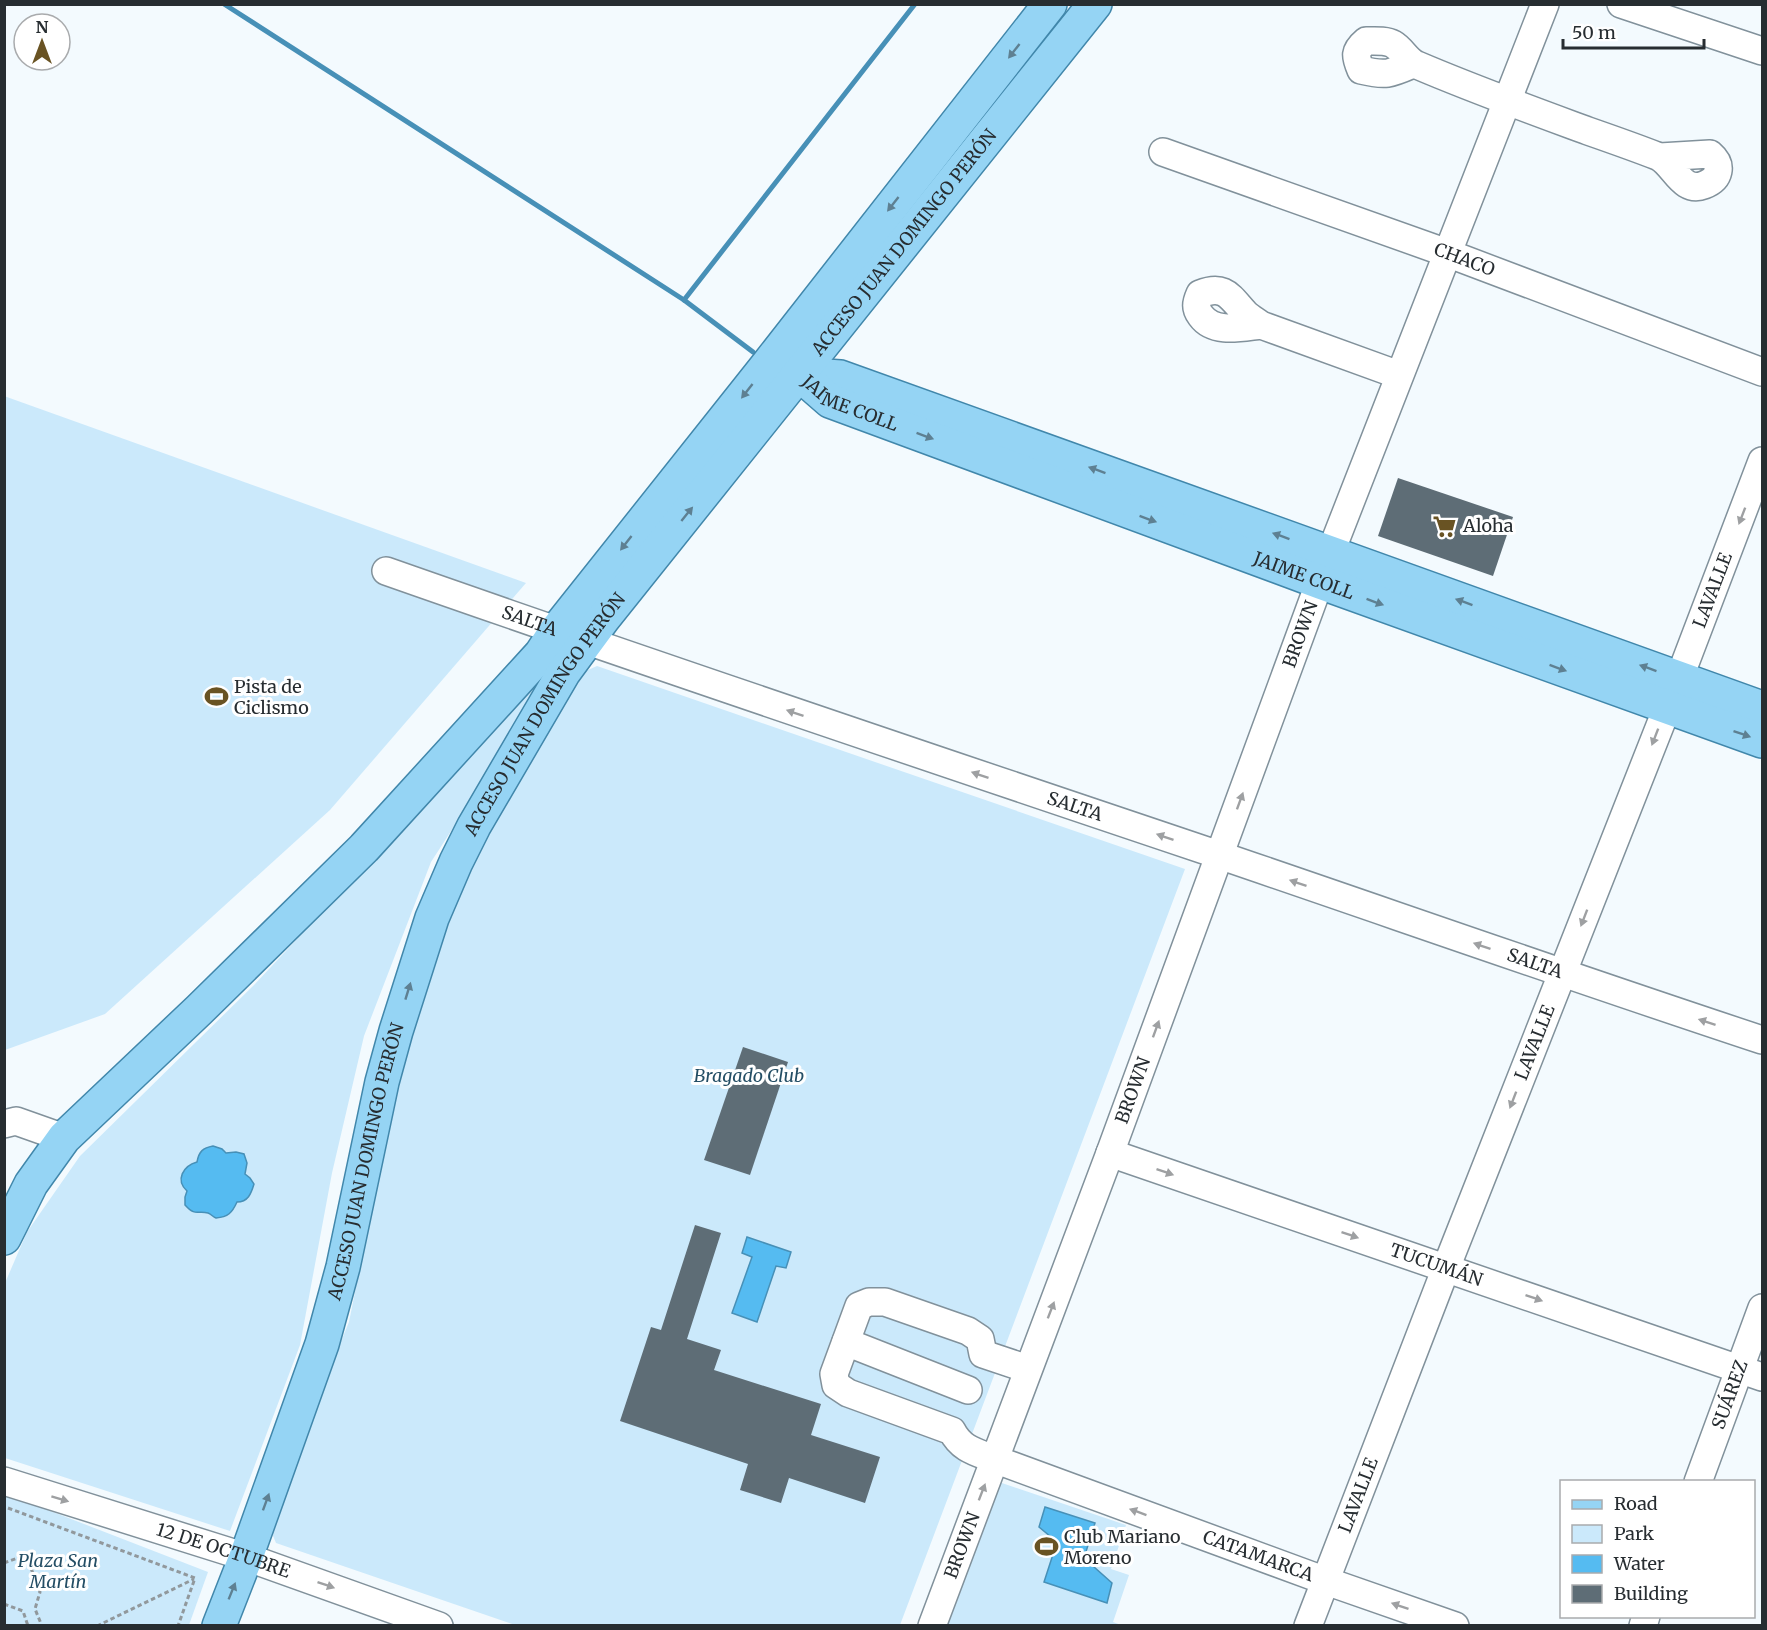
<svg xmlns="http://www.w3.org/2000/svg" width="1767" height="1630" font-family="Merriweather,serif">
	<rect width="100%" height="100%" fill="#f3fafe"/>
	<g fill="#cbe9fb">
		<path d="M4 396 526 583 330 810 105 1014 5 1050Z"/>
		<path d="M597 666 1185 869 900 1625H515L276 1543 267 1521 349 1322 396 1087 465 863 572 677Z"/>
		<path d="M534 670 547 683 431 862 364 1036 332 1173 300 1345 230 1531 5 1458V1283L27 1232 80 1156 254 985 449 777Z"/>
		<path d="M996 1481 1126 1525 1111 1569 1129 1575 1113 1622 1121 1625 947 1626Z"/>
		<path d="M4 1493 208 1572 189 1625H5Z"/>
	</g>
	<g fill="#55bbf1" stroke="#4790b7" stroke-width="1.5">
		<path d="M213 1146 222 1149 226 1153 236 1152 244 1154 247 1163 245 1174 250 1178 254 1184C251 1194 248 1202 237 1202 232 1213 228 1217 216 1218 213 1217 211 1214 208 1213 197 1210 196 1217 185 1205V1197L187 1191C175 1180 183 1166 197 1162 199 1151 203 1148 213 1146Z"/>
		<path d="M747 1237 791 1252 786 1268 776 1266 757 1322 732 1313 752 1257 742 1253Z"/>
		<path d="M1045 1507 1095 1523 1084 1558 1112 1583 1107 1603 1044 1582 1057 1542 1039 1527Z"/>
	</g>
	<g fill="none" stroke-linecap="round" stroke-linejoin="round">
		<g stroke="#4790b7" stroke-width="5">
			<path d="M224 4 684 300 753 352"/>
			<path d="M684 300 915 4"/>
		</g>
	</g>
	<g fill="#5e6d76">
		<path d="M1398 478 1513 517 1493 576 1378 536Z"/>
		<path d="M743 1047 788 1062 750 1175 704 1160Z"/>
		<path d="M695 1225 721 1233 687 1339 721 1350 714 1370 821 1404 811 1435 880 1457 865 1503 789 1478 781 1503 740 1490 748 1464 620 1421 651 1327 661 1330Z"/>
	</g>
	<g fill="none" stroke-linecap="round" stroke-linejoin="round">
		<defs>
			<g id="minor">
				<path d="M1621 4 1762 51"/>
				<path d="M1413 64C1390 74 1386 76 1361 70 1355 56 1354 51 1366 41 1374 41 1386 40 1393 44 1402 49 1407 61 1417 65 1473 89 1531 110 1588 131 1611 139 1634 147 1657 156 1674 163 1681 194 1704 185 1720 179 1723 165 1710 154L1660 157"/>
				<path id="s1" d="M1163 152 1447 253 1762 372"/>
				<path d="M1261 325C1242 327 1214 334 1201 316 1195 308 1196 303 1200 294 1225 284 1230 297 1245 313 1250 318 1256 321 1261 325L1399 375"/>
				<path id="s2" d="M386 571C662 668 939 761 1216 854 1398 916 1580 980 1762 1040"/>
				<path d="M4 1124 16 1121 64 1138"/>
				<path id="s3" d="M1110 1153 1762 1377"/>
				<path d="M846 1342 968 1390"/>
				<path id="s4" d="M1028 1369 983 1354 980 1339 968 1331 885 1302H869L859 1306 834 1374 836 1385 848 1393 952 1431C961 1449 976 1452 994 1459L1326 1581 1455 1626"/>
				<path id="s5" d="M4 1481 246 1557 439 1626"/>
				<path id="s6" d="M1698 1482 1762 1308"/>
				<path id="s7" d="M932 1626 1110 1153 1330 554 1545 4"/>
				<path id="s8" d="M1308 1626 1446 1268 1667 708 1679 679 1762 461"/>
				<path d="M1643 1626 1646 1616"/>
			</g>
			<g id="major">
				<path d="M785 369 799 374 840 377 1762 708"/>
				<path id="s9" d="M799 374 830 401 1320 582 1762 741"/>
				<path d="M4 1238 31 1184 64 1138 199 1010 364 848 541 654 556 631 769 363 1050 4"/>
				<path id="s10" d="M219 1626 246 1557 322 1344 343 1267 382 1082 396 1031 432 918 456 862 474 826 564 672 603 619 1095 4"/>
			</g>
		</defs>
		<use href="#minor" stroke="#81919b" stroke-width="30"/>
		<use href="#major" stroke="#4187ab" stroke-width="36"/>
		<g stroke="#91989c" stroke-width="3" stroke-dasharray="4.5 3" stroke-linecap="butt">
			<path d="M8 1508 195 1578 178 1626"/>
			<path d="M4 1563 26 1555 40 1592 35 1609 42 1626"/>
			<path d="M4 1604 23 1611 28 1626"/>
			<path d="M97 1626 194 1579"/>
		</g>
		<use href="#minor" stroke="#fff" stroke-width="27"/>
		<use href="#major" stroke="#95d4f4" stroke-width="33"/>
	</g>
	<defs><path id="oneway-solid" d="M-6-.8H1V-3.2L6.5 0L1 3.2V.8H-6Z" transform="scale(1.5)"/></defs>
	<g fill="#5e8092">
		<use href="#oneway-solid" transform="translate(1014 51) rotate(128)"/>
		<use href="#oneway-solid" transform="translate(893 204) rotate(128)"/>
		<use href="#oneway-solid" transform="translate(747 391) rotate(128)"/>
		<use href="#oneway-solid" transform="translate(925 436) rotate(20)"/>
		<use href="#oneway-solid" transform="translate(1097 470) rotate(-160)"/>
		<use href="#oneway-solid" transform="translate(687 514) rotate(-51)"/>
		<use href="#oneway-solid" transform="translate(1148 519) rotate(20)"/>
		<use href="#oneway-solid" transform="translate(1281 536) rotate(-160)"/>
		<use href="#oneway-solid" transform="translate(626 543) rotate(128)"/>
		<use href="#oneway-solid" transform="translate(1375 602) rotate(20)"/>
		<use href="#oneway-solid" transform="translate(1464 602) rotate(-160)"/>
		<use href="#oneway-solid" transform="translate(1558 668) rotate(20)"/>
		<use href="#oneway-solid" transform="translate(1648 668) rotate(-160)"/>
		<use href="#oneway-solid" transform="translate(1742 734) rotate(19)"/>
		<use href="#oneway-solid" transform="translate(408 991) rotate(-73)"/>
		<use href="#oneway-solid" transform="translate(266 1502) rotate(-70)"/>
		<use href="#oneway-solid" transform="translate(232 1591) rotate(-68)"/>
	</g>
	<g fill="#9ea0a2">
		<use href="#oneway-solid" transform="translate(1742 516) rotate(111)"/>
		<use href="#oneway-solid" transform="translate(795 713) rotate(-161)"/>
		<use href="#oneway-solid" transform="translate(1655 737) rotate(111)"/>
		<use href="#oneway-solid" transform="translate(980 775) rotate(-161)"/>
		<use href="#oneway-solid" transform="translate(1240 801) rotate(-70)"/>
		<use href="#oneway-solid" transform="translate(1165 837) rotate(-161)"/>
		<use href="#oneway-solid" transform="translate(1298 883) rotate(-161)"/>
		<use href="#oneway-solid" transform="translate(1584 918) rotate(111)"/>
		<use href="#oneway-solid" transform="translate(1482 946) rotate(-161)"/>
		<use href="#oneway-solid" transform="translate(1707 1022) rotate(-162)"/>
		<use href="#oneway-solid" transform="translate(1156 1029) rotate(-70)"/>
		<use href="#oneway-solid" transform="translate(1513 1100) rotate(111)"/>
		<use href="#oneway-solid" transform="translate(1165 1172) rotate(19)"/>
		<use href="#oneway-solid" transform="translate(1350 1235) rotate(19)"/>
		<use href="#oneway-solid" transform="translate(1534 1298) rotate(19)"/>
		<use href="#oneway-solid" transform="translate(1051 1310) rotate(-69)"/>
		<use href="#oneway-solid" transform="translate(982 1492) rotate(-69)"/>
		<use href="#oneway-solid" transform="translate(60 1499) rotate(17)"/>
		<use href="#oneway-solid" transform="translate(1138 1512) rotate(-160)"/>
		<use href="#oneway-solid" transform="translate(326 1585) rotate(19)"/>
		<use href="#oneway-solid" transform="translate(1400 1606) rotate(-161)"/>
	</g>
	<defs>
		<symbol id="supermarket-bare" viewBox="-9 -9 18 18"><path d="M-6-5.5h2.5l.6 2H6L4.5 2H-2.5L-4.4-4H-6ZM-1.5 3.2a1.3 1.3 0 1 0 .1 0ZM3 3.2a1.3 1.3 0 1 0 .1 0Z" fill="#695323" stroke="#fff" stroke-width="2.5" paint-order="stroke"/></symbol>
		<symbol id="stadium-bare" viewBox="-9 -9 18 18"><path d="M0-5a6.5 5 0 1 0 0 10a6.5 5 0 1 0 0-10ZM-3.5-1.8h7v3.6h-7Z" fill="#695323" stroke="#fff" stroke-width="2.5" paint-order="stroke"/></symbol>
	</defs>
	<g fill-rule="evenodd">
		<use href="#supermarket-bare" x="1428" y="510" width="33" height="33"/>
		<use href="#stadium-bare" x="200" y="680" width="33" height="33"/>
		<use href="#stadium-bare" x="1030" y="1530" width="33" height="33"/>
	</g>
	<g text-anchor="middle" stroke-width="6" stroke-linejoin="round" paint-order="stroke">
		<g font-size="18" fill="#272d31" stroke="#fff">
			<text dy="6" stroke="none"><textPath href="#s10" startOffset="1568">ACCESO JUAN DOMINGO PERÓN</textPath></text>
			<text dy="6" stroke="none"><textPath href="#s1" startOffset="320">CHACO</textPath></text>
			<text dy="6" stroke="none"><textPath href="#s9" startOffset="60">JAIME COLL</textPath></text>
			<text dy="6" stroke="none"><textPath href="#s9" startOffset="546">JAIME COLL</textPath></text>
			<text dy="6" stroke="none"><textPath href="#s8" startOffset="1112">LAVALLE</textPath></text>
			<text dy="6" stroke="none"><textPath href="#s2" startOffset="152">SALTA</textPath></text>
			<text dy="6" stroke="none"><textPath href="#s7" startOffset="1058">BROWN</textPath></text>
			<text dy="6" stroke="none"><textPath href="#s10" startOffset="974">ACCESO JUAN DOMINGO PERÓN</textPath></text>
			<text dy="6" stroke="none"><textPath href="#s2" startOffset="728">SALTA</textPath></text>
			<text dy="6" stroke="none"><textPath href="#s2" startOffset="1214">SALTA</textPath></text>
			<text dy="6" stroke="none"><textPath href="#s8" startOffset="626">LAVALLE</textPath></text>
			<text dy="6" stroke="none"><textPath href="#s7" startOffset="572">BROWN</textPath></text>
			<text dy="6" stroke="none"><textPath href="#s10" startOffset="488">ACCESO JUAN DOMINGO PERÓN</textPath></text>
			<text dy="6" stroke="none"><textPath href="#s3" startOffset="345">TUCUMÁN</textPath></text>
			<text dy="6" stroke="none"><textPath href="#s6" startOffset="93">SUÁREZ</textPath></text>
			<text dy="6" stroke="none"><textPath href="#s8" startOffset="140">LAVALLE</textPath></text>
			<text dy="6" stroke="none"><textPath href="#s7" startOffset="86">BROWN</textPath></text>
			<text dy="6" stroke="none"><textPath href="#s5" startOffset="230">12 DE OCTUBRE</textPath></text>
			<text dy="6" stroke="none"><textPath href="#s4" startOffset="734">CATAMARCA</textPath></text>
		</g>
		<g font-size="18" fill="#272d31" stroke="#fff" text-anchor="start">
			<text x="1463" y="532">Aloha</text>
			<text x="234" y="693">Pista de<tspan x="234" dy="21">Ciclismo</tspan></text>
			<text x="1064" y="1543">Club Mariano<tspan x="1064" dy="21">Moreno</tspan></text>
		</g>
		<g font-size="18" font-style="italic" fill="#244e65" stroke="#fff">
			<text x="749" y="1082">Bragado Club</text>
			<text x="58" y="1567">Plaza San<tspan x="58" dy="21">Martín</tspan></text>
		</g>
	</g>
	<rect width="1767" height="1630" fill="none" stroke="#272d31" stroke-width="12"/>
	<rect x="1560" y="1480" width="195" height="138" fill="#ffffff" stroke="#a9abad" stroke-width="1.5"/>
	<rect x="1572" y="1500" width="30" height="9" fill="#95d4f4" stroke="#a9abad" stroke-width="1.5"/>
	<text x="1614" y="1510" font-size="18" fill="#272d31">Road</text>
	<rect x="1572" y="1525" width="30" height="18" fill="#cbe9fb" stroke="#a9abad" stroke-width="1.5"/>
	<text x="1614" y="1540" font-size="18" fill="#272d31">Park</text>
	<rect x="1572" y="1555" width="30" height="18" fill="#55bbf1" stroke="#a9abad" stroke-width="1.5"/>
	<text x="1614" y="1570" font-size="18" fill="#272d31">Water</text>
	<rect x="1572" y="1585" width="30" height="18" fill="#5e6d76" stroke="#a9abad" stroke-width="1.5"/>
	<text x="1614" y="1600" font-size="18" fill="#272d31">Building</text>
	<g transform="translate(42 42)"><circle r="28" fill="#ffffff" stroke="#a9abad" stroke-width="1.5"/>
	<path d="M0-4.5L10 22L0 15L-10 22Z" fill="#695323"/>
	<text y="-9" font-size="16" font-weight="bold" text-anchor="middle" fill="#272d31">N</text>
	</g>
	<path d="M1563 39v9h141v-9" fill="none" stroke="#272d31" stroke-width="3"/>
	<text x="1572" y="39" font-size="18" fill="#272d31" stroke="#ffffff" stroke-width="4.5" paint-order="stroke">50 m</text>
</svg>
